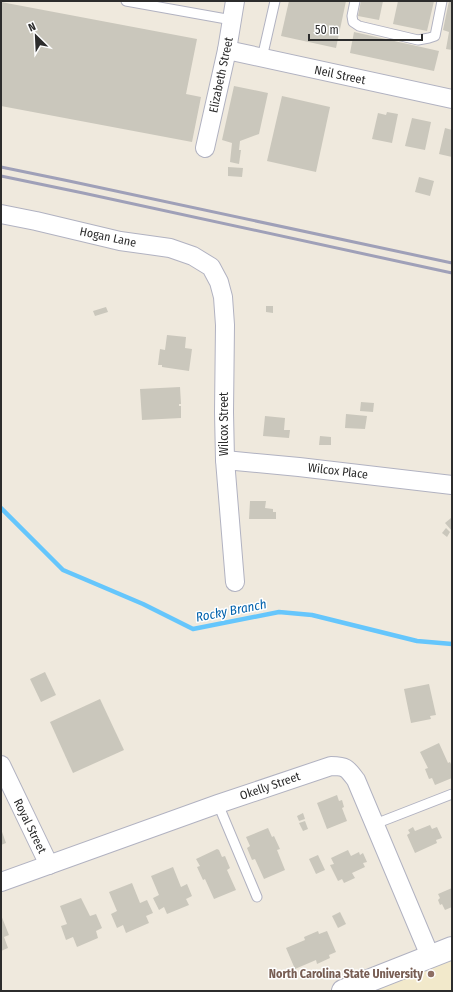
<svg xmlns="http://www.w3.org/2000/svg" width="453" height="992" font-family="'Fira Sans Condensed',sans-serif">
	<rect width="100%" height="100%" fill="#efe9dd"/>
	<path fill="#f2e9cb" d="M452 956V991H367Z"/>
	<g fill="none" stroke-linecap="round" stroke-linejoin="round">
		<path stroke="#65c6fc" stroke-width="4.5" d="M1 508 63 570 143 604 193 629 279 612 312 615 417 641 452 644"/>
	</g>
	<g fill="#cac7bc">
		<path d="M289 1H346L336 48 281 36Z"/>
		<path d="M361 1H383L379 20 358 16Z"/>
		<path d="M398 1H434L427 31 393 24Z"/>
		<path d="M449 1H452V50L446 49 449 32 443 30Z"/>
		<path d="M1 2 197 39 186 94 201 97 192 142 1 106Z"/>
		<path d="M354 32 439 51 434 71 350 53Z"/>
		<path d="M234 86 268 93 259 134 240 141 239 150H241L239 164 230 162 232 143 222 140Z"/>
		<path d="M282 96 330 107 316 172 267 161Z"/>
		<path d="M387 112 398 114 392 143 372 139 378 113 386 115Z"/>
		<path d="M412 118 431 122 425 150 405 146Z"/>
		<path d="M445 128 452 130V157L439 154Z"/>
		<path d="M228 167 243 168 242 177 228 176Z"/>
		<path d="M419 177 434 181 430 196 415 192Z"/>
		<path d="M266 306H273V313L266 312Z"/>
		<path d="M106 307 108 312 95 316 93 311Z"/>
		<path d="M167 335 186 337 185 348 192 349 189 371 162 367V365H158L160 349 165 350Z"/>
		<path d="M180 387 181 404H179V406H181V418L142 420 140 389Z"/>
		<path d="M361 402 374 403 373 412 360 411Z"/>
		<path d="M346 414 367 416 365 429 345 428Z"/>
		<path d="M265 416 285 418 284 430H290L289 438 263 436Z"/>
		<path d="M320 436 331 437V445H319Z"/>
		<path d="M250 501H266L265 508 273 509V512H276V519H249Z"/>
		<path d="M451 518 452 519V531L445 523Z"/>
		<path d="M446 528 450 532 447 537 442 533Z"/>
		<path d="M45 672 56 695 41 702 30 679Z"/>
		<path d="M429 684 436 715 430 716 431 719 411 723 404 689Z"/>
		<path d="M100 699 124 750 73 773 50 722Z"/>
		<path d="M439 743 448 763 450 762 452 766V778L435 785 432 778 429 779 425 769 428 768 420 752Z"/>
		<path d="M337 795 339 801 342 800 344 807 342 808 347 821 327 829 317 803Z"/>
		<path d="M303 813 305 819 299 821 297 816Z"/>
		<path d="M305 821 308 829 303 831 299 823Z"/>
		<path d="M430 825 432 829 437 827 442 838 436 840 437 843 415 853 407 835 410 833 408 830 413 827 415 831Z"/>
		<path d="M268 828 272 837 274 836 280 849 277 850 285 870 264 879 255 859 252 860 247 848 250 846 246 837Z"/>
		<path d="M1 829 6 843 1 845Z"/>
		<path d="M217 849 219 850 222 857 225 856 230 868 227 870 236 890 214 899 205 879 203 880 197 867 200 866 196 859Z"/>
		<path d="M348 850 351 856 359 852 360 855 363 853 367 862 363 863 365 867 352 873 355 878 344 883 342 879 338 881 330 865 334 864 331 858Z"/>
		<path d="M318 855 325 870 316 874 309 859Z"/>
		<path d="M173 867 181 887 187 884 192 896 186 899 189 905 167 914 164 907 159 910 153 898 159 895 151 876Z"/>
		<path d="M132 883 140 903 147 900 153 913 146 916 149 923 126 933 123 925 117 928 111 914 117 911 109 892Z"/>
		<path d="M452 888V907L445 910 442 904 440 905 438 900 440 898 438 894Z"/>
		<path d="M81 898 90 916 96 914 102 928 96 931 98 938 77 947 73 937 66 940 61 926 67 924 60 906Z"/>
		<path d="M340 912 346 924 338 928 332 916Z"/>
		<path d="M1 915 9 935 4 937 8 948 1 951Z"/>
		<path d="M318 931 319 934 327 931 336 952 329 955 330 958 317 964 316 960 295 969 286 948 305 940 304 937Z"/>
	</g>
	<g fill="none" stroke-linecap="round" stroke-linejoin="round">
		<defs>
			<g id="service">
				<path d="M126 1 232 20"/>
				<path d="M355 1 352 16 353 22 359 26 418 40 429 38 435 36 442 1"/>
				<path d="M262 58 275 1"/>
				<path d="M218 804 257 897"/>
				<path d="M375 824 452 794"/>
			</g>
			<g id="minor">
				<path d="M227 50 452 99"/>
				<path d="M205 148 227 50 235 1"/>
				<path d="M1 214 36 221 120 241 170 248 193 256 211 267 219 282 223 297 225 325 224 412 225 460 235 582"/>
				<path d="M225 460 299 467 452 485"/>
				<path d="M1 765 49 865"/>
				<path d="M1 882 218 804 331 766C346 766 347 768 356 780L430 956"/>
			</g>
			<path id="tertiary" d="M343 991 452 948"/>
		</defs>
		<use href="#service" stroke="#b1b2c1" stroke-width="11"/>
		<use href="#minor" stroke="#b1b2c1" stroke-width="20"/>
		<use href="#tertiary" stroke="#b1b2c1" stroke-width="24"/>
		<use href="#service" stroke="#fff" stroke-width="9"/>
		<use href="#minor" stroke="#fff" stroke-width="18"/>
		<use href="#tertiary" stroke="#fff" stroke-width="22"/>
		<g stroke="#9fa0b8" stroke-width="3">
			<path d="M1 167 69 181 452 263"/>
			<path d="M1 176 83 193 452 273"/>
		</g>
	</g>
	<circle fill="#8d6e63" stroke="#fff" stroke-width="1.5" cx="431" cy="974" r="4"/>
	<g text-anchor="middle" stroke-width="3" stroke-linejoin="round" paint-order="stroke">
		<g font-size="12" fill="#2c2c2c" stroke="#fff">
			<text transform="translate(221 75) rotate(-78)" y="4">Elizabeth Street</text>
			<text transform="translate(340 75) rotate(12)" y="4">Neil Street</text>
			<text transform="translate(108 237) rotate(12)" y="4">Hogan Lane</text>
			<text transform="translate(224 424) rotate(-90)" y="4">Wilcox Street</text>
			<text transform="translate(338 471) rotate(7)" y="4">Wilcox Place</text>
			<text transform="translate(270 786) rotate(-19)" y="4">Okelly Street</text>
			<text transform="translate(30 826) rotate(64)" y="4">Royal Street</text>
		</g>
		<g font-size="12" font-weight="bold" fill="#785e54" stroke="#fff" text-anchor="end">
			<text x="423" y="978">North Carolina State University</text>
		</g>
		<g font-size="13" font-style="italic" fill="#0061ac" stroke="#fff">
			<text transform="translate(231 610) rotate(-11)" y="5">Rocky Branch</text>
		</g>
	</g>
	<rect width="453" height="992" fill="none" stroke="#2c2c2c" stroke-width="4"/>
	<g transform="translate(36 36) rotate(336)" stroke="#ffffff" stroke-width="3" paint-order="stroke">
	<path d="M0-3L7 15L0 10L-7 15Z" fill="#2c2c2c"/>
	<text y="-6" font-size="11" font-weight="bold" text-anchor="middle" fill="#2c2c2c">N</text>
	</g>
	<path d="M309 34v6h113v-6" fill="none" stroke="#2c2c2c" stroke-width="2"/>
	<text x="315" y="34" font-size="12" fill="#2c2c2c" stroke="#ffffff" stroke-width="3" paint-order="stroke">50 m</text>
</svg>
